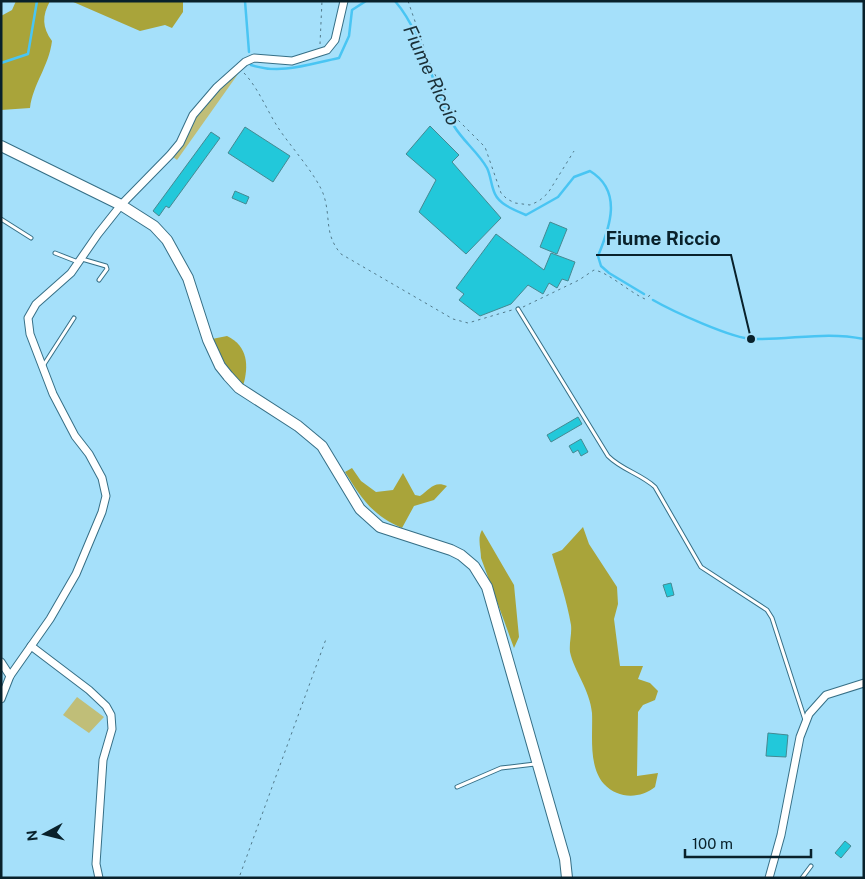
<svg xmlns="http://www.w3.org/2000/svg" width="865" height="879" font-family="'Public Sans',sans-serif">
	<rect width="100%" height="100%" fill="#a5e0fa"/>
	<g fill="#c0be78">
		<path d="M238 74 177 160 172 156C189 125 204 91 238 74Z"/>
		<path d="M77 697 104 717 89 733 63 715Z"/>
	</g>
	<g fill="#a9a43a">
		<path d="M16 1H50C42 16 42 27 52 41 49 66 33 84 30 108L1 110V16L12 10Z"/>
		<path d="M71 1H183V12L172 28 165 25 140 31Z"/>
		<path d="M227 336C248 346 249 366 243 386L226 366 212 339Z"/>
		<path d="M352 468 361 481 376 492 393 490 403 473 415 495 420 496C429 490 434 480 447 486L434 500 414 506 402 528C372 515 362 499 345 472Z"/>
		<path d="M583 527 589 544 617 587 618 604 614 619 620 666H643L638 679 650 683 658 691 655 700 643 705 638 712 637 776 658 773 655 787C640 799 618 799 604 784 588 766 593 735 592 713 590 690 574 671 570 652 569 643 572 634 571 625 567 601 559 578 552 554L562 550Z"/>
		<path d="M482 530 514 585 519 637 514 648 481 558C481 549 477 538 482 530Z"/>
	</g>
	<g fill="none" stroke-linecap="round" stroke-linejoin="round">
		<g stroke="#49c5f3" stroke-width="2.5">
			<path d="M245 1 249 52"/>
			<path d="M395 1C425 36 431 87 454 126 463 141 478 152 487 168 491 176 491 186 495 194 500 205 515 210 526 215L558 197 574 177 590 171C623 191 610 227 598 256L601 266 609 273 644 294"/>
			<path d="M1 63 28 54 37 1"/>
			<path d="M251 65C281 75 309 64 339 58L349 36 352 10 366 1"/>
			<path d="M653 300C672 311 733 339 753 339 792 340 825 331 864 339"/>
		</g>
	</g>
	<g fill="#22c8da" stroke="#458992">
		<path d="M430 126 459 155 452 162 501 218 466 254 419 212 436 180 406 154Z"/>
		<path d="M245 127 290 156 273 182 228 153Z"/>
		<path d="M211 132 220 138 169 208 166 206 159 216 153 211Z"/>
		<path d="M235 191 249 197 246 204 232 198Z"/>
		<path d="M550 222 567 229 557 254 540 247Z"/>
		<path d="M496 234 544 270 551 253 575 262 568 281 562 279 557 288 549 283 543 294 528 285 511 304 480 316 459 300 464 294 456 288Z"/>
		<path d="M578 417 582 424 551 442 547 435Z"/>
		<path d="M581 439 588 452 581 456 578 450 573 453 569 446Z"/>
		<path d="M671 583 674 595 667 597 663 585Z"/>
		<path d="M768 733 788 735 786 757 766 756Z"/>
		<path d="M845 841 851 846 841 858 835 853Z"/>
	</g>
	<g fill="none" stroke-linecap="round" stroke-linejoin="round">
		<defs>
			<g id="lane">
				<path d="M1 219 31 238"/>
				<path d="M55 253 78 262"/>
				<path d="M82 259 106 266 107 269 99 280"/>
				<path d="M518 309 608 456C622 470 641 474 655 487L701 567 767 610 772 618 805 720"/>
				<path d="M43 366 74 318"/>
				<path d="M457 787 501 768 535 764"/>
				<path d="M802 878 811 866"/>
			</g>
			<g id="street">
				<path d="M31 646 89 690 106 706 111 715 112 729 103 760 96 864 99 878"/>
				<path d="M1 662 10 676"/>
				<path d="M1 699 10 676 50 619 76 574 102 512 106 496 102 478 89 454 75 436 53 394 30 334 28 318 36 304 71 273 98 234 121 205 170 155 180 143 193 115 217 87 245 62 254 58 292 61 327 50 335 40 344 1"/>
				<path d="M769 878 781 835 800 737 809 714 826 695 864 683"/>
			</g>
			<path id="secondary" d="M1 146 121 205 154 226 167 240 188 278 208 340 220 366 228 376 239 388 298 426 322 446 360 509 380 527 451 550 461 555 474 566 487 587 565 859 567 878"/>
		</defs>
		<use href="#lane" stroke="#366f86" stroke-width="5"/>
		<use href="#street" stroke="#366f86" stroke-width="9"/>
		<use href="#secondary" stroke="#366f86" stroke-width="12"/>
		<g stroke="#527a8b" stroke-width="1" stroke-dasharray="2.5 4" stroke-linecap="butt">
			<path d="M408 1 429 62 456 118 485 147 501 193 507 199 515 203 530 205 539 201 548 193 574 151"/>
			<path d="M320 44 322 1"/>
			<path d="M244 73C259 89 267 111 279 129 291 147 318 177 324 196 331 219 324 234 341 254L453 319 468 323 512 310"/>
			<path d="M523 307 579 280 594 270C608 272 629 292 645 299L653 293"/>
			<path d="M240 875 326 639"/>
		</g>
		<use href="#lane" stroke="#fff" stroke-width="3"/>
		<use href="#street" stroke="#fff" stroke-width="7"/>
		<use href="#secondary" stroke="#fff" stroke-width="10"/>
	</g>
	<g text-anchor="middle" stroke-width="4" stroke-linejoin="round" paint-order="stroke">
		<g font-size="19" font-style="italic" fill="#1b3038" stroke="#a5e0fa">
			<text transform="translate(432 75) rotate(65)" y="7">Fiume Riccio</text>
		</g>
	</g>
	<path fill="none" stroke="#09212b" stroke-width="2" d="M751 339L731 255H596"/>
	<circle fill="#09212b" stroke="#a5e0fa" stroke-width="2" cx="751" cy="339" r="5"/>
	<g font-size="19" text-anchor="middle" font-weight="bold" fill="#09212b" stroke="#a5e0fa" stroke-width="4" stroke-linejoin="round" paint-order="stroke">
		<text x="663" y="245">Fiume Riccio</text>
	</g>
	<rect width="865" height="879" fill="none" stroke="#09212b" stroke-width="5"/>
	<g transform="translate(45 834) rotate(263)" stroke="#a5e0fa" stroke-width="4" paint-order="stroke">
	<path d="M0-4L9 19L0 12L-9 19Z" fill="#09212b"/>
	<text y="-8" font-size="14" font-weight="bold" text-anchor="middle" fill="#09212b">N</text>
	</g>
	<path d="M685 849v8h126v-8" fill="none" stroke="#09212b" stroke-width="2.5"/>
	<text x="692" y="849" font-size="15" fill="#09212b" stroke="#a5e0fa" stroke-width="4" paint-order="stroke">100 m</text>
</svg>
